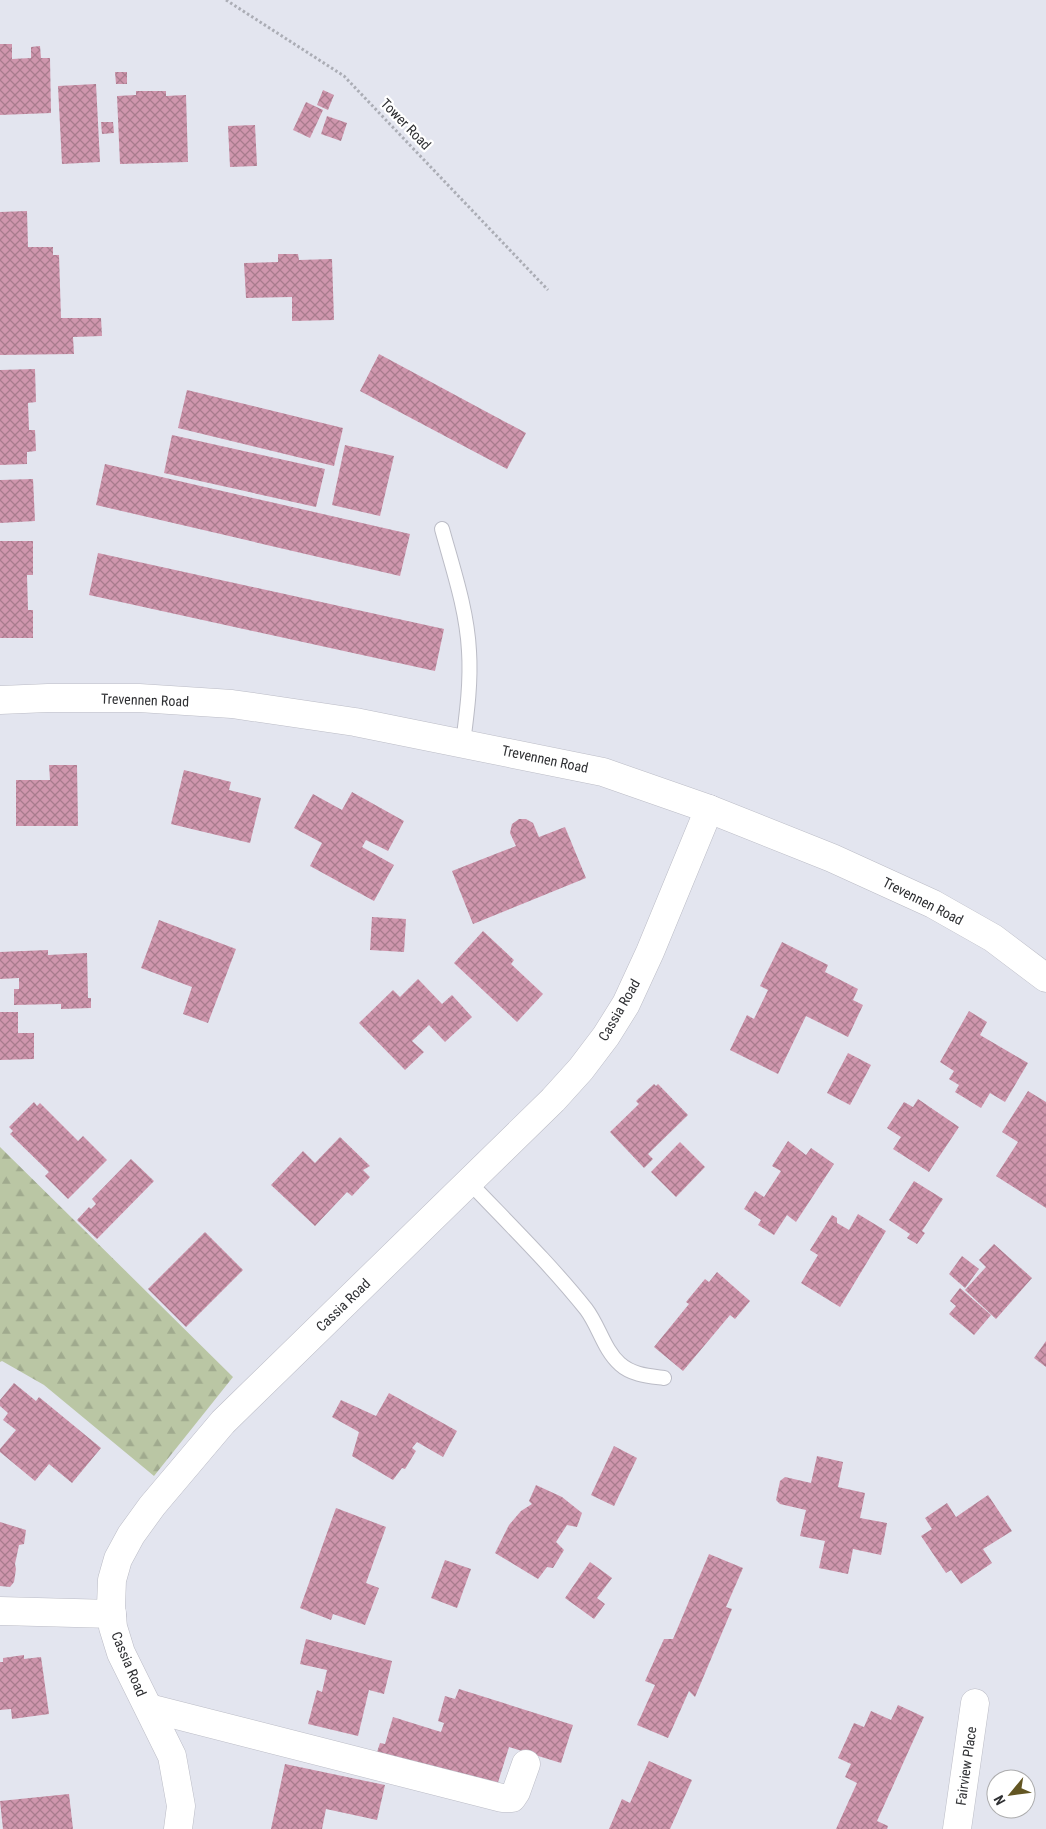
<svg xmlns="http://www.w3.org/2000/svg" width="1046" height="1829" font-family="'Roboto Condensed',sans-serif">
	<defs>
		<pattern id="forest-firs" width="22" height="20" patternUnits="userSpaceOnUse" patternTransform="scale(1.25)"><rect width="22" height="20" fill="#bac6a4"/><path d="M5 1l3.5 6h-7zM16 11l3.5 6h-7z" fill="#a0aa8e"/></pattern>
		<pattern id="building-cross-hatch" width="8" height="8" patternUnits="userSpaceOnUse" patternTransform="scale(1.25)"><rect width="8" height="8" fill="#cf96ad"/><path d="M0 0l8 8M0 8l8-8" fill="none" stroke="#a87b8d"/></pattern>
	</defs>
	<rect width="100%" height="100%" fill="#e3e5ef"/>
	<path fill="url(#forest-firs)" d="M0 1147 233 1377 154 1476 44 1385 2 1361 0 1362Z"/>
	<g fill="url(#building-cross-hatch)">
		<path d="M0 44H12V59L31 58V47L40 46 41 58H50L51 113 0 115Z"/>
		<path d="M115 72H127V84H116Z"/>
		<path d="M96 84 100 162 62 164 58 86Z"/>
		<path d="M323 90 334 95 328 110 317 105Z"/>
		<path d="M136 91H166V96L186 95 188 162 120 164 117 96 136 95Z"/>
		<path d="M306 102 323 110 310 138 293 130Z"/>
		<path d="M327 116 347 123 341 141 321 134Z"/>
		<path d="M101 122H113L114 133 102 134Z"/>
		<path d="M255 125 257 166 230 167 228 126Z"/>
		<path d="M27 211 28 247H53V255H59L61 318H101L102 336 73 337 74 354 0 355V212Z"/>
		<path d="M278 254H298L299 260 332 259 334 320 292 321V297L246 298 244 263 278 262Z"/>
		<path d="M379 354 526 433 507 469 360 391Z"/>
		<path d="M35 369 36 402 28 403 29 430H35L36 451 27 452V464L0 465V370Z"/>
		<path d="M187 390 343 428 334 466 178 428Z"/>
		<path d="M172 435 325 469 316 507 164 473Z"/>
		<path d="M345 445 394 456 380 516 332 505Z"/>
		<path d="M105 464 410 534 400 576 96 505Z"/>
		<path d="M33 479 35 521 0 523V480Z"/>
		<path d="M0 541H33V575H27L28 610H33V638H0Z"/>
		<path d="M98 553 444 629 435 671 89 595Z"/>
		<path d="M49 765H77L78 826H16V780H50Z"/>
		<path d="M184 770 231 782 229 790 261 798 250 843 171 824Z"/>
		<path d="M352 792 404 821 388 851 366 840 362 847 394 865 374 901 310 866 322 843 294 828 313 794 342 810Z"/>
		<path d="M519 819H526L533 823 539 837 565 827 586 878 473 924 452 871 516 846 510 833 512 824Z"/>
		<path d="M372 917 406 919 404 952 370 950Z"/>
		<path d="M159 920 236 949 208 1023 183 1014 192 987 141 968Z"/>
		<path d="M483 931 514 960 511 964 543 994 517 1022 454 963Z"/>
		<path d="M782 942 828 965 825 972 858 989 853 1000 863 1005 848 1037 806 1016 778 1074 730 1050 747 1015 754 1019 768 990 760 986Z"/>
		<path d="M48 950V955L87 953 88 998H91V1008L61 1009V1004L14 1005V989H19V978L0 979V952Z"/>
		<path d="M418 979 442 1004 452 995 472 1017 445 1042 429 1025 412 1041 424 1052 405 1070 359 1023 393 990 400 997Z"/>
		<path d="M969 1011 987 1022 980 1035 1028 1063 1005 1102 990 1093 981 1108 955 1092 959 1085 949 1079 954 1071 940 1062Z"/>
		<path d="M0 1012H18V1033H34V1059L0 1060Z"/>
		<path d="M848 1053 871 1065 850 1105 827 1093Z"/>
		<path d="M654 1084 656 1086 658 1084 688 1115 648 1154 653 1159 644 1168 610 1132 639 1104 636 1101Z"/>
		<path d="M1028 1091 1046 1102V1208L996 1176 1018 1142 1002 1132Z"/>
		<path d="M918 1099 959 1127 929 1172 893 1149 901 1137 887 1128 904 1102 913 1107Z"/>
		<path d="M34 1102 37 1106 40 1103 78 1141 83 1136 107 1160 68 1199 45 1176 49 1172 10 1134 13 1131 9 1127Z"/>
		<path d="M340 1137 370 1166 363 1170 370 1177 352 1196 347 1192 315 1226 271 1185 303 1151 315 1163Z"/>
		<path d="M788 1141 806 1155 811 1148 834 1164 796 1222 787 1215 774 1235 758 1225 761 1220 744 1209 755 1191 764 1197 781 1171 772 1166Z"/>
		<path d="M680 1142 705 1167 676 1197 651 1172Z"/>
		<path d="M131 1159 154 1181 97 1239 77 1220 89 1207 91 1209 96 1204 92 1199Z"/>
		<path d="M914 1181 943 1199 922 1231 925 1233 917 1244 907 1238 910 1234 889 1220Z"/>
		<path d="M858 1214 886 1231 840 1307 801 1283 818 1255 810 1250 832 1215 837 1218V1223L849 1230Z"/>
		<path d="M205 1232 243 1270 186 1327 148 1289Z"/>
		<path d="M994 1244 1032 1278 996 1319 965 1290 986 1267 979 1260Z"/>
		<path d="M962 1256 979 1269 965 1288 949 1274Z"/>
		<path d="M717 1272 750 1301 735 1319 730 1315 683 1371 654 1347 689 1304 686 1302 705 1279 709 1282Z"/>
		<path d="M960 1288 991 1315 974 1335 949 1314 956 1306 950 1301Z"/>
		<path d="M1046 1341V1367L1034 1358Z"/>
		<path d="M14 1383 36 1401 39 1397 101 1448 72 1483 49 1464 35 1481 0 1452V1449L16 1430 3 1420 8 1413 0 1406V1400Z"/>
		<path d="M389 1393 457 1431 443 1457 417 1442 412 1448 416 1451 405 1469 402 1468 393 1480 352 1456 359 1432 332 1417 341 1400 376 1416Z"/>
		<path d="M614 1446 637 1458 614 1506 591 1495Z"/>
		<path d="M817 1456 843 1462 838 1487 865 1493 860 1518 887 1523 881 1555 853 1549 848 1574 819 1568 825 1541 800 1536 806 1510 780 1504 776 1500 780 1481 785 1477 811 1483Z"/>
		<path d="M536 1485 562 1497 582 1513 577 1527 567 1525 556 1542 564 1550 553 1568 547 1567 538 1579 495 1553 509 1525 521 1511 532 1504 529 1501Z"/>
		<path d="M988 1495 1012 1531 983 1549 992 1563 961 1584 951 1570 946 1573 921 1536 932 1529 925 1518 947 1503 956 1517Z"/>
		<path d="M336 1508 386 1527 366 1583 379 1588 365 1625 333 1614 331 1620 300 1608Z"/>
		<path d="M0 1522 26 1530 24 1544 19 1545 15 1564 16 1569 14 1582 10 1587 0 1586Z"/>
		<path d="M709 1554 743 1568 726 1607 732 1609 695 1697 689 1691 668 1738 637 1725 655 1685 645 1681 664 1639H673Z"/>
		<path d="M445 1560 471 1569 457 1608 431 1598Z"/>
		<path d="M590 1562 612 1578 597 1598 605 1604 594 1619 565 1598Z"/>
		<path d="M306 1639 392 1661 384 1694 369 1690 358 1736 308 1724 317 1690 322 1692 327 1670 300 1664Z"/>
		<path d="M24 1655V1659L41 1657 49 1714 12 1719 11 1709 0 1710V1662H3V1658Z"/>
		<path d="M459 1689 573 1725 561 1763 509 1747 495 1792 376 1755 380 1743 385 1744 393 1717 441 1732 444 1723 438 1721 445 1696 455 1699Z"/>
		<path d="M898 1705 924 1717 877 1821 888 1826 887 1829H836L857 1783 845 1777 851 1764 838 1758 854 1723 864 1727 871 1711 891 1720Z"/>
		<path d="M649 1761 692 1780 670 1829H609L622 1799 630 1803Z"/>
		<path d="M285 1764 385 1785 377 1820 326 1809 322 1829H271Z"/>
		<path d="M69 1794 73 1829H3L0 1801Z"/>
	</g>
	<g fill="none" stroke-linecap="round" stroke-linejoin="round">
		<defs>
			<g id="lane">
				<path d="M442 529C453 569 467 610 469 651 471 682 467 712 463 743"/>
				<path d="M469 1182C509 1224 550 1264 586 1309 599 1326 604 1350 620 1364 632 1375 649 1376 664 1378"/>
			</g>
			<g id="street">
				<path d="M0 700 48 698H139L232 704 355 722 603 772 709 809 832 858 933 904 993 938 1046 978"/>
				<path d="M0 1611 112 1614"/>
				<path d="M149 1708 502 1798H512L516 1792 526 1764"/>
				<path d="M178 1829 181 1806 172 1756 121 1653 113 1627 111 1606 112 1580 118 1559 131 1535 152 1506 223 1422 553 1100 581 1069 606 1036 626 1004 650 952 709 809"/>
				<path d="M957 1829 975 1703"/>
			</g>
		</defs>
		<use href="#lane" stroke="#bbbcc6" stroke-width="16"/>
		<use href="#street" stroke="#bbbcc6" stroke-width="29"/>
		<path stroke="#abadb5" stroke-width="3" stroke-dasharray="2.5 2.5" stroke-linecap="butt" d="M226 0 344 76 548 290"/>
		<use href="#lane" stroke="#fff" stroke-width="14"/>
		<use href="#street" stroke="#fff" stroke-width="28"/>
	</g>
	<g text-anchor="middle" stroke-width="4.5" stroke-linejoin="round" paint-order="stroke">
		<g font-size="14" fill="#2f3033" stroke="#fff">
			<text transform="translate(406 124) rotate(46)" y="5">Tower Road</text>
			<text transform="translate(145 700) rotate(2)" y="5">Trevennen Road</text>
			<text transform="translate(545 759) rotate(12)" y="5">Trevennen Road</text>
			<text transform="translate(923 901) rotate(27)" y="5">Trevennen Road</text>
			<text transform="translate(619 1010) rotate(-60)" y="5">Cassia Road</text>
			<text transform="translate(343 1305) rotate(-44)" y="5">Cassia Road</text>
			<text transform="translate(129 1664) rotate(67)" y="5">Cassia Road</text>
			<text transform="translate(966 1766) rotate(-82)" y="5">Fairview Place</text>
		</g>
	</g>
	<g transform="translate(1011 1794) rotate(241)"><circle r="24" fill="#ffffff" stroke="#acacad"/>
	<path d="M0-4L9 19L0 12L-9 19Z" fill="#635623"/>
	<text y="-8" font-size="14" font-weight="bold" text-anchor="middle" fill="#2f3033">N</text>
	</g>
</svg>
